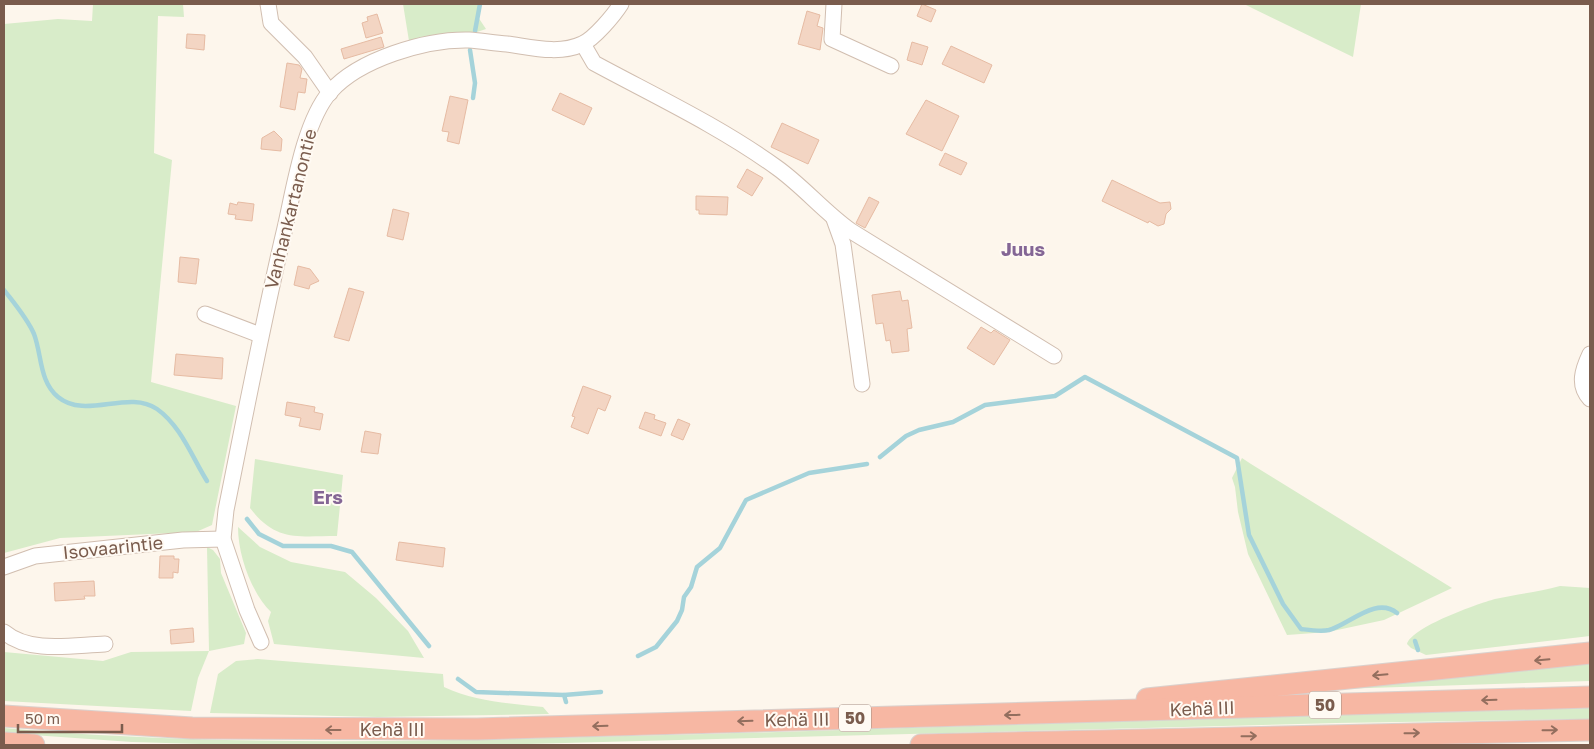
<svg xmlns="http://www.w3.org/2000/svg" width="1594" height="749" font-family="'Golos Text',sans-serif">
	<rect width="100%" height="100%" fill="#fdf6ec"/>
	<g fill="#d8ecc9">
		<path d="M93 4H183L184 17 158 16 154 153 172 160 151 382 236 406 212 525 196 532 60 538 4 553V24L58 19 92 21Z"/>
		<path d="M403 4H480L478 17 486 29 471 34 409 41Z"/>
		<path d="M1244 4H1361L1353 57 1252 8Z"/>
		<path d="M1242 458 1251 464 1452 588 1384 620 1328 632 1287 635 1248 554 1238 512 1235 487 1232 478Z"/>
		<path d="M255 459 343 475 337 536C297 536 276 542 250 508Z"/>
		<path d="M238 527 260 547 291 562 345 572 376 598 408 631 424 658 274 644 268 621 271 612C251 592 238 555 238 527Z"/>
		<path d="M207 547 213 550 220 559 221 573 246 633 244 644 209 651 198 678 191 711 4 701V652L103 661 131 652 209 651Z"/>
		<path d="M1560 586 1590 588V636L1426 655 1411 648 1407 644C1412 627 1477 604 1495 599 1517 594 1539 592 1560 586Z"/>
		<path d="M258 659 443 674 444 687C476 702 509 703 543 707L549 714 378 717 210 713 218 674 236 661Z"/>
		<path d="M1590 663V681L1338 689Z"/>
		<path d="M1590 708V719L1336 723 484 745H234L132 742 4 733V728C237 749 472 740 705 734 1000 726 1295 714 1590 708Z"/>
	</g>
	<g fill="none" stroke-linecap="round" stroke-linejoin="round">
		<g stroke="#a5d3da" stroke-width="4.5">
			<path d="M475 31 480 4"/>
			<path d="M470 50 475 83 473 98"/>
			<path d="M4 290C14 303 27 318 34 334 42 355 39 381 58 397 86 420 128 389 157 409 181 426 192 457 207 481"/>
			<path d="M880 457 906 436 919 430 953 422 985 405 1055 396 1085 377 1237 458 1249 535 1283 604 1301 629C1309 630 1321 632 1329 630 1350 624 1376 596 1397 613"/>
			<path d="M247 519 259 534 283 546H331L352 552 429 646"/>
			<path d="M1415 641 1418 650"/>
			<path d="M638 656 656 647 677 621 682 610 684 597 691 587 697 567 720 548 746 500 809 473 867 464"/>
			<path d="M458 679 476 692 564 695 566 702"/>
			<path d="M564 695 601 692"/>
		</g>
	</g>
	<g fill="#f3d5c3" stroke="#e6bba3">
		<path d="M922 4 936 10 931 22 917 16Z"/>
		<path d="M807 11 820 15 817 26 823 28 820 50 798 44Z"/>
		<path d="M377 14 383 33 366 38 362 23 368 21 367 17Z"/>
		<path d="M187 34 205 35 204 50 186 48Z"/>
		<path d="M381 37 384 47 344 59 341 49Z"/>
		<path d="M912 42 928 47 922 65 907 60Z"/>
		<path d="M951 46 992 65 984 83 942 64Z"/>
		<path d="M287 63 299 65 302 69 300 78 307 79 305 93 298 92 295 110 280 107Z"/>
		<path d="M560 93 592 108 584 125 552 110Z"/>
		<path d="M450 96 468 100 459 144 447 141 449 132 442 131Z"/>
		<path d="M926 100 959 116 942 151 906 134Z"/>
		<path d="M782 123 819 140 808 164 771 147Z"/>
		<path d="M274 131 282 139 281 151 261 149 262 138Z"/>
		<path d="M945 153 967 163 961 175 939 165Z"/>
		<path d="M747 169 763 178 752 196 737 187Z"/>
		<path d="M1112 180 1160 203 1170 202 1171 209 1166 214 1164 224 1158 226 1149 221 1148 223 1102 201Z"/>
		<path d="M696 196 728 197 727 215 699 214V210H696Z"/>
		<path d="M869 197 879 202 865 228 856 223Z"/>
		<path d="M238 202 254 204 252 221 235 219 236 215 228 214 230 203 237 205Z"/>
		<path d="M393 209 409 213 403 240 387 236Z"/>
		<path d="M180 257 199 259 196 284 178 282Z"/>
		<path d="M298 266 310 269 319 281 310 285 309 289 294 285Z"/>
		<path d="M349 288 364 292 349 341 334 337Z"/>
		<path d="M900 291 902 301 908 300 912 328 907 329 909 351 892 353 890 340 886 341 883 323 876 324 872 295Z"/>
		<path d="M981 327 991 333 994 330 1010 340 994 365 967 348Z"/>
		<path d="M176 354 223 358 222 379 174 375Z"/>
		<path d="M583 386 611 396 605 411 598 408 588 434 571 427 575 417 572 416Z"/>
		<path d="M287 402 315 407 314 412 323 414 320 430 299 426 301 418 285 415Z"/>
		<path d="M645 412 655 415 654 419 666 423 661 436 639 428Z"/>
		<path d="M678 419 690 424 683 440 671 435Z"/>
		<path d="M365 431 381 434 378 454 361 452Z"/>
		<path d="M399 542 445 548 443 567 396 560Z"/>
		<path d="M160 556H174V559H179L178 573 173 572V578H159Z"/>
		<path d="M94 581 95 596H84L85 599 55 601 54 583Z"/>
		<path d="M193 628 194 642 171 644 170 630Z"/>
	</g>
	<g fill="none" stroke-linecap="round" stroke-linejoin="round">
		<defs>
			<g id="minor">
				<path d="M268 4 271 23 305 57 330 93"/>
				<path d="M834 4 832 39 891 66"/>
				<path d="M583 44 594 63C655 96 719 126 776 167 803 186 824 212 851 231L1054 356"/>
				<path d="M834 219 843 244 862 384"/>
				<path d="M205 314 260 335"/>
				<path d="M1590 354C1583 369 1577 385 1590 399"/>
				<path d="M4 567 35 556 183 540 223 539"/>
				<path d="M4 632C30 654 73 645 105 644"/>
				<path d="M261 642 247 610 223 539 226 510C245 416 263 321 285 228 294 189 304 122 330 92 359 59 426 39 469 40 482 41 494 43 507 44 530 47 559 55 582 44 594 39 614 15 621 4"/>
			</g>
			<g id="highway">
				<path d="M1147 699 1590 653"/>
				<path d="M4 716 192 728 477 729 1590 697"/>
				<path d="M4 743 34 745"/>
				<path d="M921 745 1590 730"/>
			</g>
		</defs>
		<use href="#minor" stroke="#d1beb0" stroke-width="17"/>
		<use href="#highway" stroke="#dad1cd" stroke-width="23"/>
		<use href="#minor" stroke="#fff" stroke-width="15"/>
		<use href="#highway" stroke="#f7b7a3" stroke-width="21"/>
	</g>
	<defs><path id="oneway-shaft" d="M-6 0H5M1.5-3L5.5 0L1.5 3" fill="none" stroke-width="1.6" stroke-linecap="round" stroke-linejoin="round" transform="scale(1.25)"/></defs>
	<g stroke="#936e5e">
		<use href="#oneway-shaft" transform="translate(1542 660) rotate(175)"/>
		<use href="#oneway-shaft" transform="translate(1380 675) rotate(175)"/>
		<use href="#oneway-shaft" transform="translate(1489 700) rotate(178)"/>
		<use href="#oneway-shaft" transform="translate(1012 715) rotate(179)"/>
		<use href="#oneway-shaft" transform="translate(745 721) rotate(178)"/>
		<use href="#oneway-shaft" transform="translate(600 726) rotate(178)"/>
		<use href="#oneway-shaft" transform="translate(333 730) rotate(180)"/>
		<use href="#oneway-shaft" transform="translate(1550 730) rotate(-1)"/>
		<use href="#oneway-shaft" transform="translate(1412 733) rotate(-1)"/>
		<use href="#oneway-shaft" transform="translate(1249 736) rotate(-1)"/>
	</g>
	<g text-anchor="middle" stroke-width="4" stroke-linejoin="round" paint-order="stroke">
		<g fill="#fffaf3" stroke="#a28b7f" stroke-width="1">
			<rect x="1309" y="691.5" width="32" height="27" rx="4"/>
			<rect x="839" y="704.5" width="32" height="27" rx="4"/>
		</g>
		<g font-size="16" font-weight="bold" fill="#7a5c4d">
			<text x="1325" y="711">50</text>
			<text x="855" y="724">50</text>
		</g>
		<g font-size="18" fill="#7a5c4d" stroke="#fffaf3">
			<text transform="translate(291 209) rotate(-76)" y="6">Vanhankartanontie</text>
			<text transform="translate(113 548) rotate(-6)" y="6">Isovaarintie</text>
			<text transform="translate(1202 709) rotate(-2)" y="6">Kehä III</text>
			<text transform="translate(797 720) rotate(-1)" y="6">Kehä III</text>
			<text x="392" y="736">Kehä III</text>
		</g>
		<g font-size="19" font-weight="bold" fill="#846695" stroke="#fffaf3">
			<text x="1023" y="256">Juus</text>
			<text x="328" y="504">Ers</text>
		</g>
	</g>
	<rect width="1594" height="749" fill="none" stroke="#7a5c4d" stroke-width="10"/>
	<path d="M18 724v8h104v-8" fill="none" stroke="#7a5c4d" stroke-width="2.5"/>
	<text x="25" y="724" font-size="15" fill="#7a5c4d" stroke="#fffaf3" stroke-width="4" paint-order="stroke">50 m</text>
</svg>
